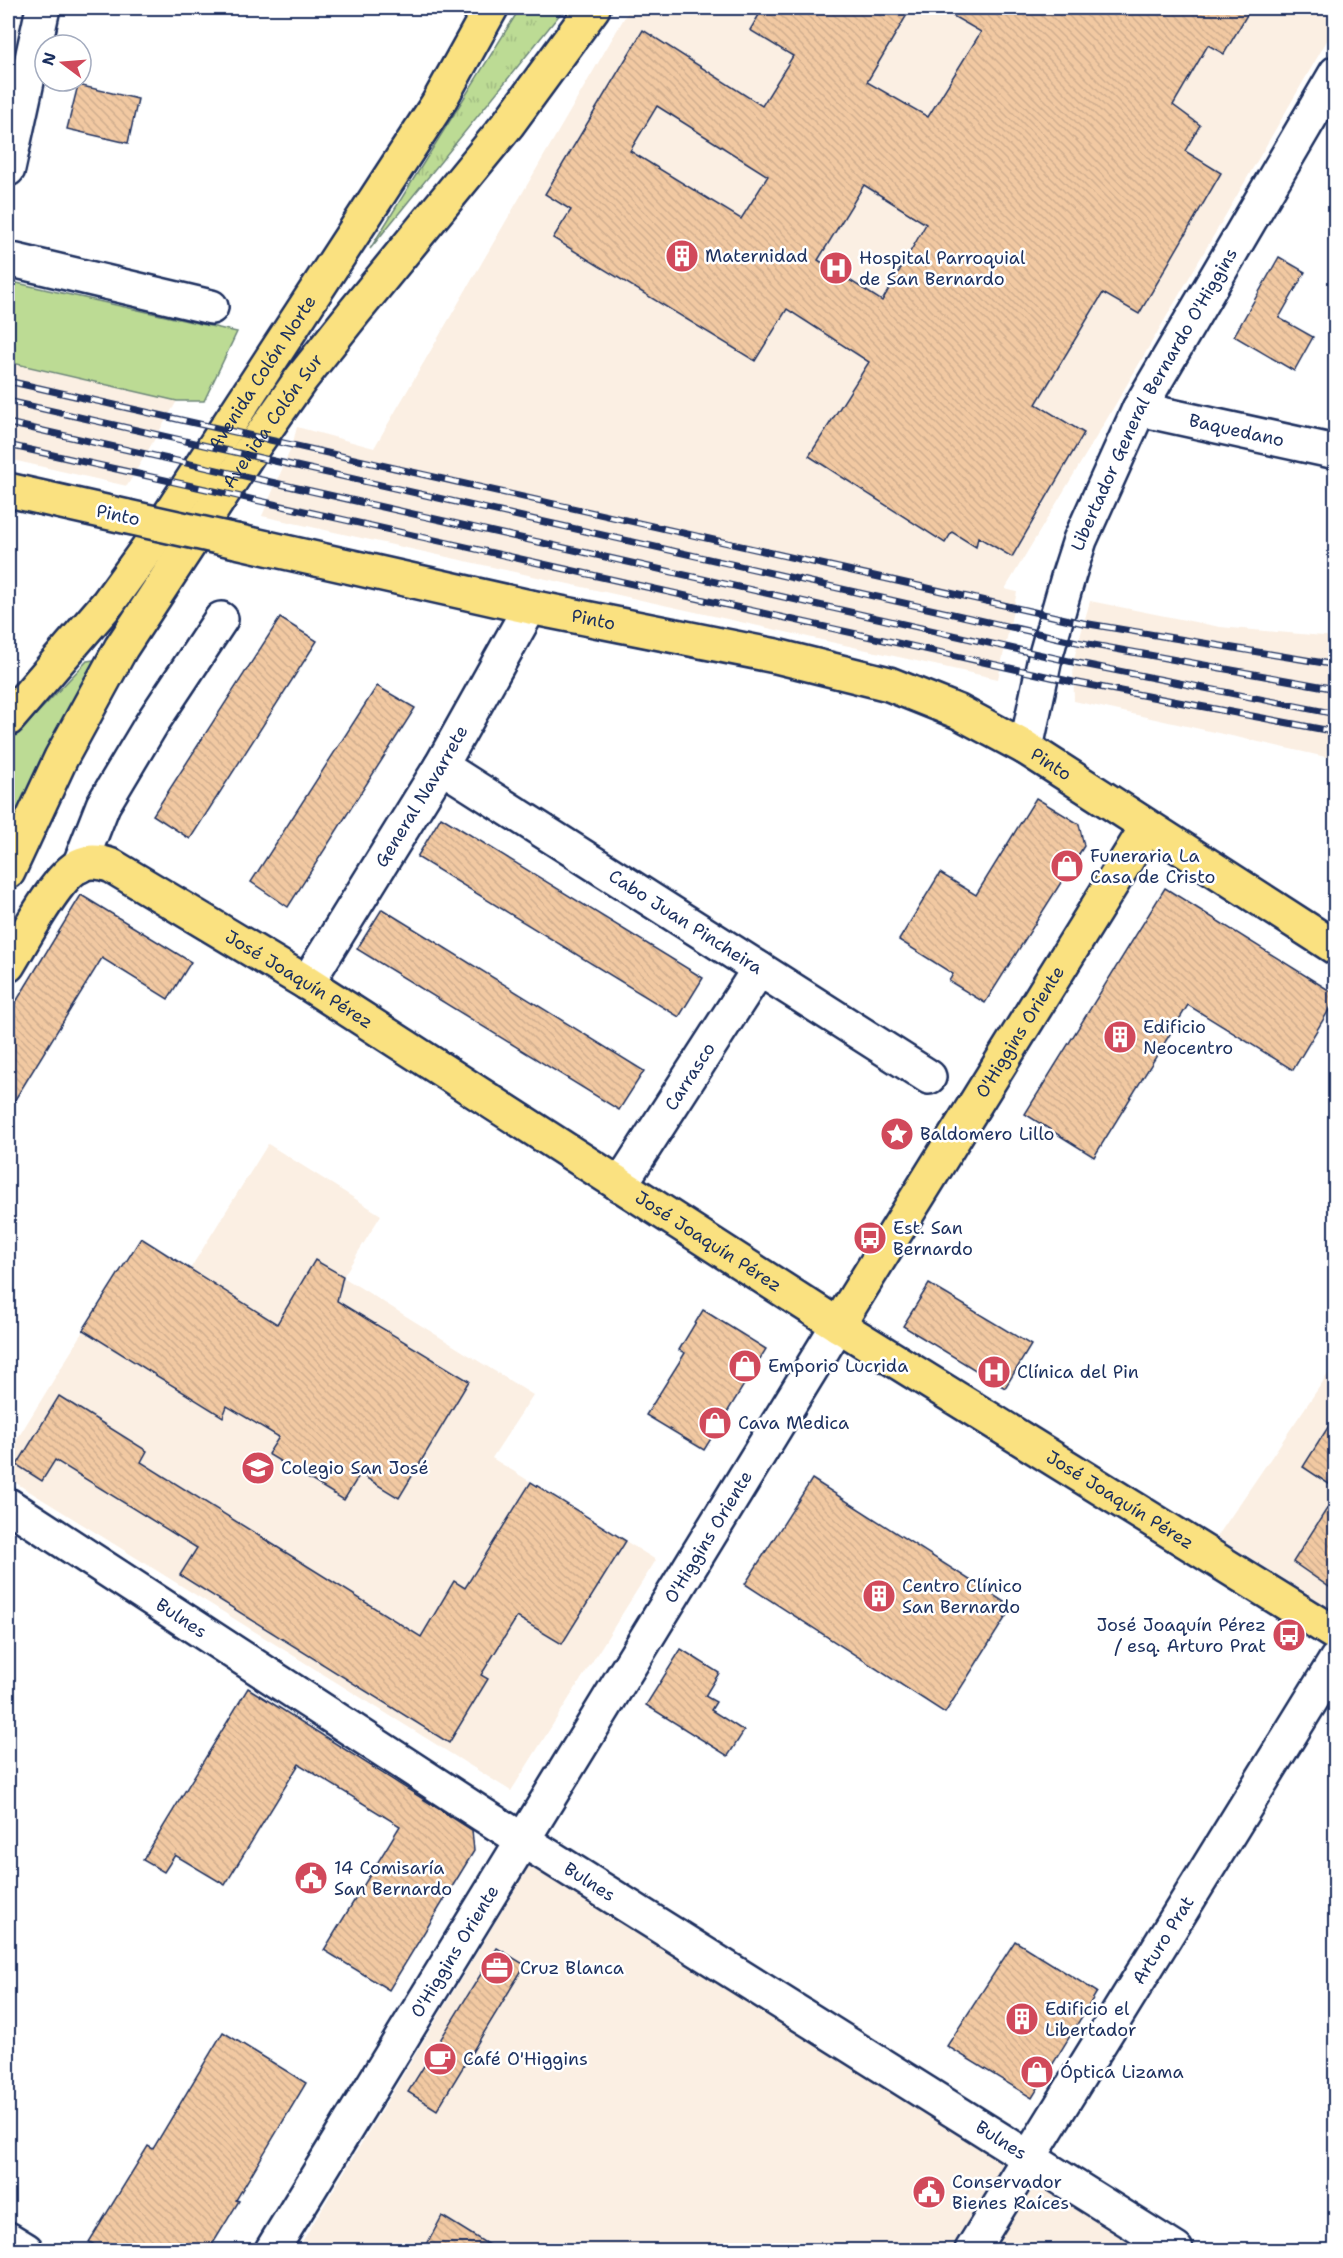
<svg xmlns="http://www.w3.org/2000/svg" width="1343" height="2258" font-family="'Shantell Sans',sans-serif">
	<defs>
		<pattern id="grass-tufts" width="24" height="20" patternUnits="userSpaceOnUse" patternTransform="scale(1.5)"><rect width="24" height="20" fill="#bcdb94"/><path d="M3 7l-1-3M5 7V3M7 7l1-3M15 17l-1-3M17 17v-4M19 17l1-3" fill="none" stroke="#a1bc82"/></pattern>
		<pattern id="building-back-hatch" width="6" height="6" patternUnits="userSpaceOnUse" patternTransform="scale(1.5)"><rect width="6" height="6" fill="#f2c9a2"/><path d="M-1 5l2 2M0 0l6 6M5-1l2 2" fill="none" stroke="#cfad8e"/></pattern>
	</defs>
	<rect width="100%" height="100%" fill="#fff"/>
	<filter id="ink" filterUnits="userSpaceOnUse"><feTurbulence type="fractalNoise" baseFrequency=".0167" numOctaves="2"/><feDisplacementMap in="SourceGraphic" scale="12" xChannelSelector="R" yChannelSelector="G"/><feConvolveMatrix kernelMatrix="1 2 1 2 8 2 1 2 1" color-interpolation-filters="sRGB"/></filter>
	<g filter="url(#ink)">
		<g fill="#fbefe3">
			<path d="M630 8H1335V27L1104 424 1005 589 1017 592 998 679 262 516 292 446 297 427 374 448Z"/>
			<path d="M8 362 177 401 127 486 8 459Z"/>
			<path d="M1090 601 1220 627 1335 637V759L1074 701 1073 662Z"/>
			<path d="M268 1144 381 1215 343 1277 533 1395 492 1458 656 1560 511 1791 8 1478V1454L141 1238 190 1269Z"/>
			<path d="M1335 1364V1611L1217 1537Z"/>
			<path d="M530 1865 1014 2169 1145 2250H297Z"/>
		</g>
		<path fill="url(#grass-tufts)" stroke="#6c8579" stroke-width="1.5" d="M520 8H565L370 249Z"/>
		<g fill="#bcdb94" stroke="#6c8579" stroke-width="1.5">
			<path d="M8 281 237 332 204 401H177L8 362Z"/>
			<path d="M94 660 43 759 8 840V744L87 661Z"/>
		</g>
		<g fill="url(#building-back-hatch)" stroke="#1b2f5e" stroke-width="1.5" fill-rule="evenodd">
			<path d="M763 8H911L867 82 928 117 981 32 939 8H1251L1224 54 1208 45 1173 105 1200 125 1185 151 1221 173 1139 314 1103 293 1036 404 1084 433 1012 557 978 537 976 547 952 532 945 543 809 456 869 362 787 309 755 361 553 238 571 210 545 194 643 30 762 106 793 56 750 30ZM657 106 768 176 741 219 630 151ZM864 185 926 224 882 301 818 260Z"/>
			<path d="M78 85 138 99 128 143 67 129Z"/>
			<path d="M1279 257 1305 272 1279 318 1313 337 1294 371 1234 336Z"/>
			<path d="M280 618 317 641 190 839 153 815Z"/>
			<path d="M377 686 415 708 288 907 251 882Z"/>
			<path d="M1036 798 1079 824 1084 846 985 1003 949 981 953 974 899 940 940 873 976 895Z"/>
			<path d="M441 817 703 978 679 1017 417 857Z"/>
			<path d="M1165 888 1335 994V1000L1293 1070 1188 1005 1094 1157 1025 1114Z"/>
			<path d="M81 895 191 962 168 999 102 958 8 1111V1015Z"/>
			<path d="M382 909 644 1071 619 1110 357 949Z"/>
			<path d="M141 1238 277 1324 315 1260 343 1276 337 1301 469 1381 399 1498 360 1474 344 1500 268 1454 279 1437 227 1406 223 1417 83 1330Z"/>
			<path d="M929 1284 1031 1345 1005 1388 903 1326Z"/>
			<path d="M703 1310 766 1349 704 1450 646 1415 685 1353 679 1350Z"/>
			<path d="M59 1396 147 1451 141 1462 421 1637 454 1581 465 1588 531 1482 626 1541 562 1644 517 1617 481 1675 488 1679 449 1743 180 1575 197 1548 55 1460 42 1481 17 1465Z"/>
			<path d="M1335 1416V1488L1303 1467Z"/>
			<path d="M812 1479 1012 1607 945 1713 745 1584Z"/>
			<path d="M1335 1496V1591L1293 1562Z"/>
			<path d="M681 1649 719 1673 705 1696 716 1702 711 1710 744 1731 728 1756 646 1705Z"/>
			<path d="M248 1688 472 1830 474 1851 389 1990 324 1950 400 1826 299 1764 225 1885 175 1855 164 1872 143 1860Z"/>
			<path d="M1015 1941 1097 1992 1032 2098 947 2046Z"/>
			<path d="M497 1948 525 1965 437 2110 408 2092Z"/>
			<path d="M223 2032 306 2083 236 2200 239 2201 209 2250H103L89 2242 148 2146 153 2149Z"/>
			<path d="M442 2216 497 2250H424Z"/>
		</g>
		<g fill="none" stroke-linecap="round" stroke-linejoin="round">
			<defs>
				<g id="minor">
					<path d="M8 169 43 8"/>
					<path d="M8 259 211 307"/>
					<path id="s1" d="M441 766 929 1077"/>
					<path d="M79 866 103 805 152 723 221 619"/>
					<path id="s2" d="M307 983 441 766 530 607"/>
					<path id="s3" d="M620 1185 759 969"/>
					<path id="s4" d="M8 1505 483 1815 1176 2250"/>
				</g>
				<g id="tertiary">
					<path id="s5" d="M1139 409 1336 452"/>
					<path id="s6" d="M1026 748 1045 658 1069 574 1080 540 1139 409 1336 73"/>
					<path d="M8 2239 26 2250"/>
					<path id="s7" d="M272 2250 838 1325"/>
					<path id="s8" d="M972 2250 1336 1660"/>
				</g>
				<g id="primary">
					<path d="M8 490 128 517"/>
					<path id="s9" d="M236 541 530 607 776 656 889 684 959 712 1026 748 1336 948"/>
					<path id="s10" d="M8 719 108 603 150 545 437 105 491 8"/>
					<path id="s11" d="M8 872 61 758 121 648 249 453 301 379 355 311 508 124 593 8"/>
					<path id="s12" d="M8 965C23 941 56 876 80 865 90 860 102 862 112 866L307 983 838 1325 1336 1634"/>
					<path id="s13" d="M838 1325 1147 827"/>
				</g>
			</defs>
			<use href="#minor" stroke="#1b2f5e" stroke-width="38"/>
			<use href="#tertiary" stroke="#1b2f5e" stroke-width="38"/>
			<use href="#primary" stroke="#1b2f5e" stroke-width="38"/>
			<use href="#minor" stroke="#fff" stroke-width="33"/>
			<use href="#tertiary" stroke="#fff" stroke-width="33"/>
			<use href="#primary" stroke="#fae180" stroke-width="33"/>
			<defs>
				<g id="rail">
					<path d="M8 381 1083 623 1336 665"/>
					<path d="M8 401 1077 642 1336 689"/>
					<path d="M8 423 1073 662 1336 714"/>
					<path d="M8 445 1073 682 1336 732"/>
				</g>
			</defs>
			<use href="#rail" stroke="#1b2f5e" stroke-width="7"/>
			<use href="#rail" stroke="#fff" stroke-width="4.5" stroke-dasharray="14" stroke-linecap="butt"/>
			<defs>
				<path id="primary-bridge" d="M128 517 236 541"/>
			</defs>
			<use href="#primary-bridge" stroke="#1b2f5e" stroke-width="38" stroke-linecap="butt"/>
			<use href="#primary-bridge" stroke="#fae180" stroke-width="33"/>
		</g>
	</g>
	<defs>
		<symbol id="building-disc" viewBox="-11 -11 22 22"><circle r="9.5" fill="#d1495b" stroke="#fff"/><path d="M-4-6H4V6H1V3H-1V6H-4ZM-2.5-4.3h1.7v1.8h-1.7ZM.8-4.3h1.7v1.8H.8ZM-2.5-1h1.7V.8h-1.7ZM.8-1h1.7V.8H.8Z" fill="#fff"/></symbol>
		<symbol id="hospital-disc" viewBox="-11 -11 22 22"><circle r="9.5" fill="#d1495b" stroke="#fff"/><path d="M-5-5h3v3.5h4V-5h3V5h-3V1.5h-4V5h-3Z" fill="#fff"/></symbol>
		<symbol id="shop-disc" viewBox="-11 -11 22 22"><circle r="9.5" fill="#d1495b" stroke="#fff"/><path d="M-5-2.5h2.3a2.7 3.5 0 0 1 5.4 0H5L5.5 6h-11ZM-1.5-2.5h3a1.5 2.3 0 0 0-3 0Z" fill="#fff"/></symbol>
		<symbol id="sight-disc" viewBox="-11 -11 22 22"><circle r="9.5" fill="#d1495b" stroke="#fff"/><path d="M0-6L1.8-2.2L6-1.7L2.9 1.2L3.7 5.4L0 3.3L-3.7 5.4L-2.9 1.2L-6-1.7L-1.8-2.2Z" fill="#fff"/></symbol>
		<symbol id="bus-disc" viewBox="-11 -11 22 22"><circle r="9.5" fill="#d1495b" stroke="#fff"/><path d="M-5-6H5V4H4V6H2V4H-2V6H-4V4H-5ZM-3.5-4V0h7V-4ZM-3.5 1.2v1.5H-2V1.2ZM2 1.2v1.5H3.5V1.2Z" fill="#fff"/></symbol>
		<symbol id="school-disc" viewBox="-11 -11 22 22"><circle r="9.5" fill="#d1495b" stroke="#fff"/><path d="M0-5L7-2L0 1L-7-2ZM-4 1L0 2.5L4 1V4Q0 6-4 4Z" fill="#fff"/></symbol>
		<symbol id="civic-disc" viewBox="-11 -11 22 22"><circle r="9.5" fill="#d1495b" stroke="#fff"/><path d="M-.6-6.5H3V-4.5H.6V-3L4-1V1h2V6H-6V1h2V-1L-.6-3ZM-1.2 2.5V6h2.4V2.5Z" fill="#fff"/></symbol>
		<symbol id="office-disc" viewBox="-11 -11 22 22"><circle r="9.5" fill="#d1495b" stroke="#fff"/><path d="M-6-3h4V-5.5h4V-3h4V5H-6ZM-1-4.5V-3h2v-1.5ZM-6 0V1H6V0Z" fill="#fff"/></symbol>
		<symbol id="cafe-disc" viewBox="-11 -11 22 22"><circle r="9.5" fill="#d1495b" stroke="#fff"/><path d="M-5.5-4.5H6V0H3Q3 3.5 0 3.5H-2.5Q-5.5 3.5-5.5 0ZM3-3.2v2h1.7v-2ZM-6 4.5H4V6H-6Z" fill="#fff"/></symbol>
	</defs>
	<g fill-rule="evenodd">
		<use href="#building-disc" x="663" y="237" width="38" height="38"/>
		<use href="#hospital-disc" x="817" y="249" width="38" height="38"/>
		<use href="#shop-disc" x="1048" y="847" width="38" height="38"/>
		<use href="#building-disc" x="1101" y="1018" width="38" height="38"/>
		<use href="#sight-disc" x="878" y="1115" width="38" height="38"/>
		<use href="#bus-disc" x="851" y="1219" width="38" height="38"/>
		<use href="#shop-disc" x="726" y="1347" width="38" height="38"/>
		<use href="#hospital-disc" x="975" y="1353" width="38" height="38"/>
		<use href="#shop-disc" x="696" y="1404" width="38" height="38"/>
		<use href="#school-disc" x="239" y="1449" width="38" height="38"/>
		<use href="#building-disc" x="860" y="1577" width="38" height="38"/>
		<use href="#bus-disc" x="1270" y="1616" width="38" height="38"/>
		<use href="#civic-disc" x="292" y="1859" width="38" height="38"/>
		<use href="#office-disc" x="478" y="1949" width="38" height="38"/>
		<use href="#building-disc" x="1003" y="2000" width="38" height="38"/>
		<use href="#cafe-disc" x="421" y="2040" width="38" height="38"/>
		<use href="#shop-disc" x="1018" y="2053" width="38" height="38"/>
		<use href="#civic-disc" x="910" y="2173" width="38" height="38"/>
	</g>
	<g text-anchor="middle" stroke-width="5" stroke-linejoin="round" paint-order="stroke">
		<g font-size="18" fill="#1b2f5e" stroke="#fff" text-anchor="start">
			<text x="705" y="262">Maternidad</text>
			<text x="859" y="264">Hospital Parroquial<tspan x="859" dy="21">de San Bernardo</tspan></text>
			<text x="1090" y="862">Funeraria La<tspan x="1090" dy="21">Casa de Cristo</tspan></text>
			<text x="1143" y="1033">Edificio<tspan x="1143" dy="21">Neocentro</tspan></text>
			<text x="920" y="1140">Baldomero Lillo</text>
			<text x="893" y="1234">Est. San<tspan x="893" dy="21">Bernardo</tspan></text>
			<text x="768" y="1372">Emporio Lucrida</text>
			<text x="1017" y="1378">Clínica del Pin</text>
			<text x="738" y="1429">Cava Medica</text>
			<text x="281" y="1474">Colegio San José</text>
			<text x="902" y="1592">Centro Clínico<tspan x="902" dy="21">San Bernardo</tspan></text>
			<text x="1266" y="1631" text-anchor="end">José Joaquín Pérez<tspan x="1266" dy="21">/ esq. Arturo Prat</tspan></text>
			<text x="334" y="1874">14 Comisaría<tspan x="334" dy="21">San Bernardo</tspan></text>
			<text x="520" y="1974">Cruz Blanca</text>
			<text x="1045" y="2015">Edificio el<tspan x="1045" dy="21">Libertador</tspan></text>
			<text x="463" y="2065">Café O'Higgins</text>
			<text x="1060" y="2078">Óptica Lizama</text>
			<text x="952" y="2188">Conservador<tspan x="952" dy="21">Bienes Raíces</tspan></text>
		</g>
		<g font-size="18" fill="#1b2f5e" stroke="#fff">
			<text dy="6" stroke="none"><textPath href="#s10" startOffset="430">Avenida Colón Norte</textPath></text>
			<text dy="6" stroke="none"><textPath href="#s6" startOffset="374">Libertador General Bernardo O'Higgins</textPath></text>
			<text dy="6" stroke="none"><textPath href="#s11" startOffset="524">Avenida Colón Sur</textPath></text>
			<text dy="6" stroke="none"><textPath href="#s5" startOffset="100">Baquedano</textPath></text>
			<text transform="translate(118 515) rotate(12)" y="6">Pinto</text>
			<text dy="6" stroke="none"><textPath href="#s9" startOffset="366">Pinto</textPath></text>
			<text dy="6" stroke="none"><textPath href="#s9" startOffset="850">Pinto</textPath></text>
			<text dy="6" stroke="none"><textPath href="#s2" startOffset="219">General Navarrete</textPath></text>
			<text dy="6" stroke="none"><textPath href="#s1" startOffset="290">Cabo Juan Pincheira</textPath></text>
			<text dy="6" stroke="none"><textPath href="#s12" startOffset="376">José Joaquín Pérez</textPath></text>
			<text dy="6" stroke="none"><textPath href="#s13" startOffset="345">O'Higgins Oriente</textPath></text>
			<text dy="6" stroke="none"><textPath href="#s3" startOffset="129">Carrasco</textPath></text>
			<text dy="6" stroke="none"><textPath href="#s12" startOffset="862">José Joaquín Pérez</textPath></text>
			<text dy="6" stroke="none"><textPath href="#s12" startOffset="1348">José Joaquín Pérez</textPath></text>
			<text dy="6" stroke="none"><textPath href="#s7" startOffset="836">O'Higgins Oriente</textPath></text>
			<text dy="6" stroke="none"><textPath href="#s4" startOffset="207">Bulnes</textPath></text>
			<text dy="6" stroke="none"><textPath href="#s4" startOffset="693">Bulnes</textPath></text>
			<text dy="6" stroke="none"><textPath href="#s8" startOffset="364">Arturo Prat</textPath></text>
			<text dy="6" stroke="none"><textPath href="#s7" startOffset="350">O'Higgins Oriente</textPath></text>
			<text dy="6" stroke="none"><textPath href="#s4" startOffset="1179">Bulnes</textPath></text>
		</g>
	</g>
	<rect width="1343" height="2258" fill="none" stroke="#fff" stroke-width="30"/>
	<rect x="15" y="15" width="1313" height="2228" fill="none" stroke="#1b2f5e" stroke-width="2" filter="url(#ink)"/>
	<g transform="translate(63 63) rotate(286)"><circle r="28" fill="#ffffff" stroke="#a4acbf" stroke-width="1.5"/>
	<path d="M0-4.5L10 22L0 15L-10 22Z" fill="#d1495b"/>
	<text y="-9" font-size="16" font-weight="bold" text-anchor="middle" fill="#1b2f5e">N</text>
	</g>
</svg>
